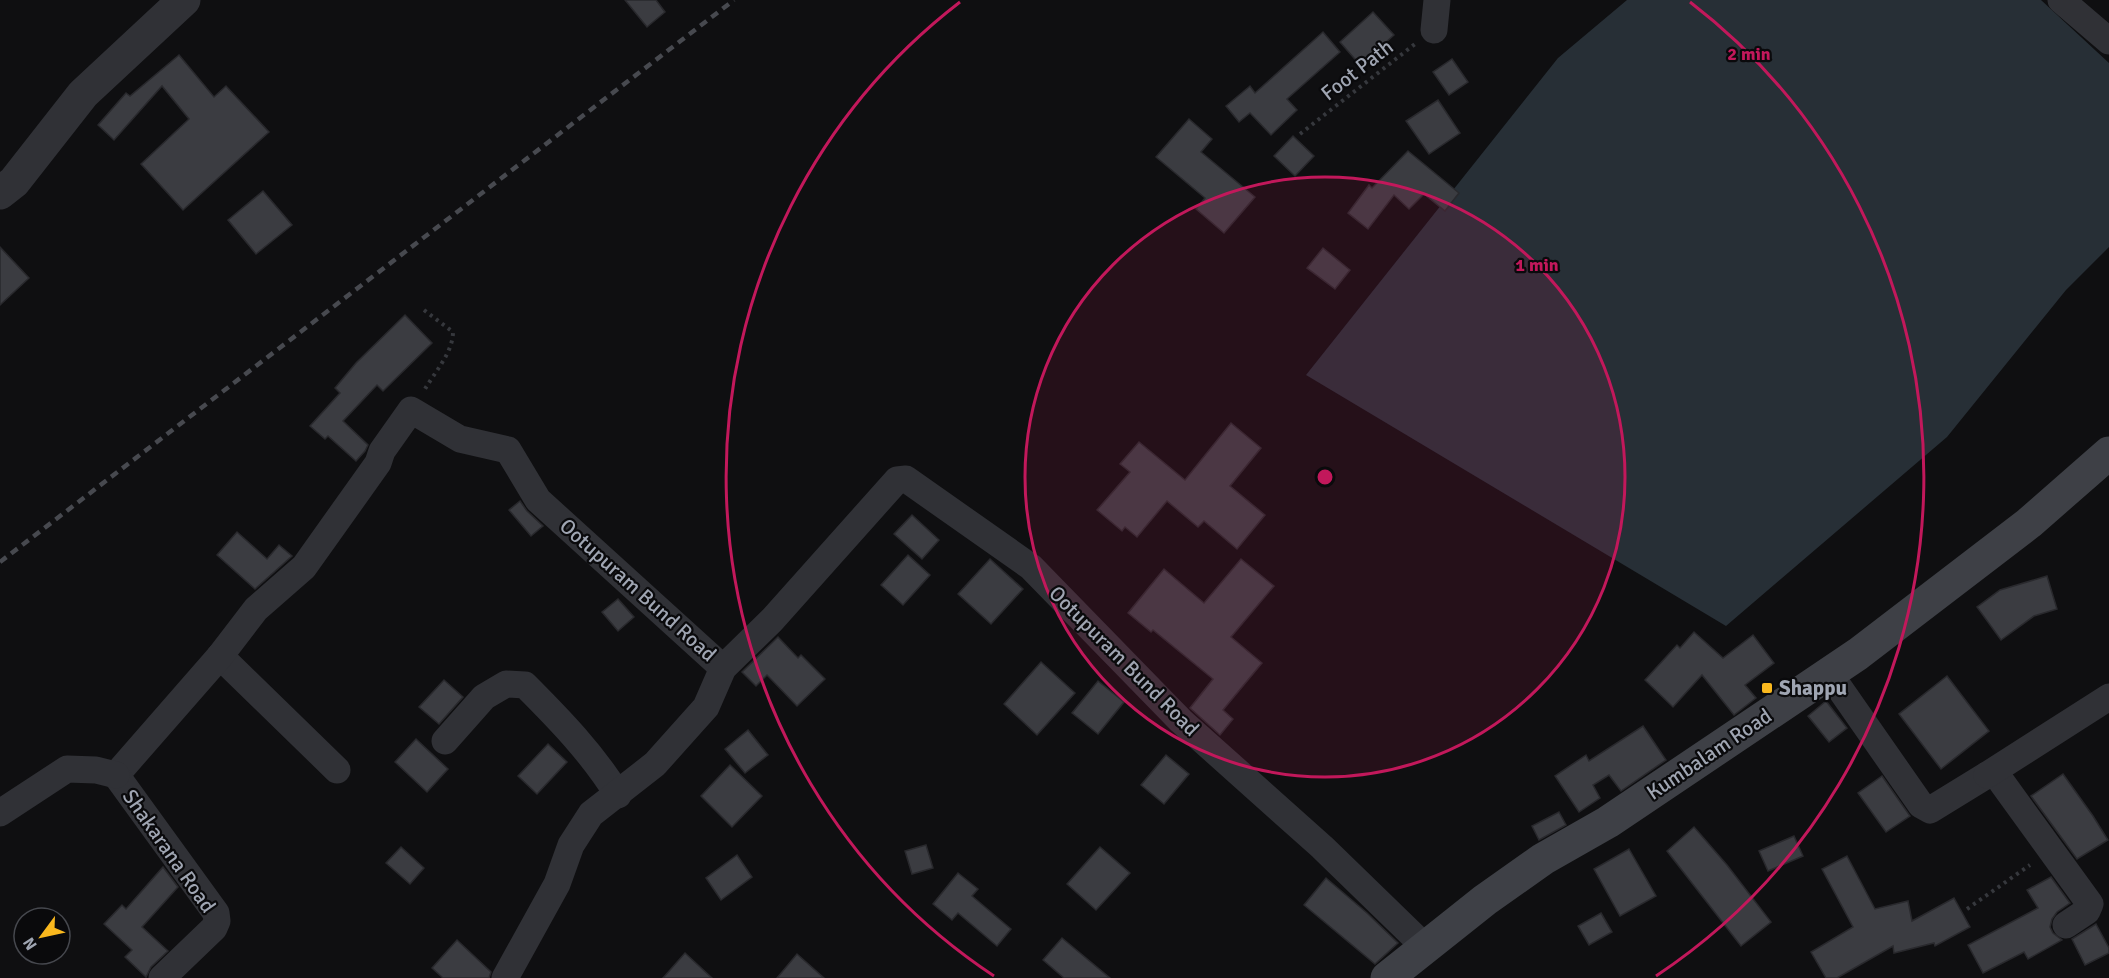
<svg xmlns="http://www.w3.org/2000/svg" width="2109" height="978" font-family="Signika,sans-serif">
	<rect width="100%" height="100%" fill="#0f0f11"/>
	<path fill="#272f36" d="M1627 0H2041L2109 63V247L2066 290 1947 437 1726 626 1306 375 1558 58Z"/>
	<g fill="#3b3c41" stroke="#29292d" stroke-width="1.5">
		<path d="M625 0H656L665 12 647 27Z"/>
		<path d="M1373 12 1394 35 1360 65 1340 42Z"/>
		<path d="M1323 32 1340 52 1287 99 1297 110 1271 135 1250 113 1239 122 1226 106 1250 86 1255 93Z"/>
		<path d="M179 55 214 97 226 86 269 132 183 210 141 164 189 119 162 86 114 140 98 125 126 93 130 96Z"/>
		<path d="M1452 59 1468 82 1449 95 1433 72Z"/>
		<path d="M1438 100 1460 133 1429 154 1406 121Z"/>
		<path d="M1189 119 1212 139 1201 152 1255 197 1224 233 1196 209 1205 198 1156 157Z"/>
		<path d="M1293 136 1314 156 1295 176 1274 156Z"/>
		<path d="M1408 151 1459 193 1445 211 1424 194 1409 209 1394 195 1368 229 1348 213 1369 185 1372 188Z"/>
		<path d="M263 191 292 225 256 254 228 220Z"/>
		<path d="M0 247 29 278 0 305Z"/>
		<path d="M1323 248 1350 270 1335 289 1307 268Z"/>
		<path d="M405 315 432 343 383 391 377 385 343 421 368 445 365 451 356 461 328 436 325 439 310 426 340 393 335 388 356 363Z"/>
		<path d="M1231 423 1261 448 1230 486 1265 515 1237 549 1204 521 1198 527 1167 501 1137 537 1125 527 1122 531 1097 510 1130 472 1120 464 1139 442 1185 480Z"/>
		<path d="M520 501 527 511 543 526 531 536 509 510Z"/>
		<path d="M912 515 939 540 922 559 894 534Z"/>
		<path d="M237 532 267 559 279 545 292 556 255 589 217 555Z"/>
		<path d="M908 555 930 575 903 605 881 585Z"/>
		<path d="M990 559 1023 589 991 624 958 594Z"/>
		<path d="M1241 559 1274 586 1231 637 1262 663 1223 710 1233 719 1220 735 1190 708 1213 679 1153 630 1151 632 1128 613 1164 569 1204 603Z"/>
		<path d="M2047 576 2057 609 2034 616 2001 640 1977 607 2000 590Z"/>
		<path d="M618 599 634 617 618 631 602 612Z"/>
		<path d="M1694 632 1723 658 1753 635 1774 663 1745 685 1756 698 1734 715 1702 675 1673 707 1645 680 1677 645 1680 648Z"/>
		<path d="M778 637 798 658 801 655 825 679 797 706 767 675 756 686 742 672Z"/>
		<path d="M1041 662 1075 693 1037 735 1004 704Z"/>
		<path d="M1947 676 1989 731 1941 769 1899 714Z"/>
		<path d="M444 680 463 697 439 724 419 707Z"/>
		<path d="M1098 681 1124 702 1098 734 1072 713Z"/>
		<path d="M1826 701 1847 728 1829 742 1808 716Z"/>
		<path d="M1643 726 1666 760 1621 791 1609 775 1593 785 1600 798 1579 812 1555 776 1586 755 1589 761Z"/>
		<path d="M748 730 768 755 745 773 725 749Z"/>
		<path d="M416 739 448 769 427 792 395 762Z"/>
		<path d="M548 744 567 762 537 794 518 776Z"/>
		<path d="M1166 755 1189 774 1164 804 1141 785Z"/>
		<path d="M730 765 762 796 732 827 701 796Z"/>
		<path d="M2063 774 2093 816 2108 840 2077 859 2031 796Z"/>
		<path d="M1882 776 1910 816 1886 832 1858 793Z"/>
		<path d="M1559 812 1566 825 1539 840 1532 826Z"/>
		<path d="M1694 827 1727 865 1771 922 1741 946 1667 851Z"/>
		<path d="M1794 836 1803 856 1768 871 1759 851Z"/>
		<path d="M926 845 933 868 912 874 905 851Z"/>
		<path d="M401 847 424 868 410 884 386 863Z"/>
		<path d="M1100 847 1130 873 1096 910 1067 884Z"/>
		<path d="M1629 849 1656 896 1620 916 1594 869Z"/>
		<path d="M737 855 752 877 721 900 706 878Z"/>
		<path d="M1847 856 1875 909 1908 901 1912 921 1954 898 1970 927 1935 946 1934 943 1894 953 1893 946 1837 978H1826L1811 952 1853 927 1822 869Z"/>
		<path d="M163 867 178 887 142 927 168 951 151 967 146 977 125 957 132 950 104 924 122 905 126 909Z"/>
		<path d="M958 873 978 889 972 896 1011 929 997 946 958 913 952 920 933 904Z"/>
		<path d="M2051 877 2070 903 2057 912 2052 919 2050 927 2053 933 2062 940 2028 959 2024 952 1983 973 1968 945 2038 908 2027 890Z"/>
		<path d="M1326 878 1367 913 1398 943 1375 964 1304 905Z"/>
		<path d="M1601 913 1612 932 1589 945 1578 926Z"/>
		<path d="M2096 924 2109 948V953L2085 965 2072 939Z"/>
		<path d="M1062 938 1110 978H1064L1043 960Z"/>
		<path d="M457 940 491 972 489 978H443L432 968Z"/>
		<path d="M685 953 712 978H663Z"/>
		<path d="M797 954 824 978H777Z"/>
	</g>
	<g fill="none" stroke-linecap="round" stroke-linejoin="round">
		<g stroke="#36383d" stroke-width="4" stroke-dasharray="3 4.5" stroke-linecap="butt">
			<path d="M1300 134 1415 44"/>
			<path d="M424 310 453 332C453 352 435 372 425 389"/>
			<path d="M1967 909 2030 865"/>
		</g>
		<g stroke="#303136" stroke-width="27">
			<path d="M2061 0 2109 41"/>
			<path d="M1434 30 1437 0"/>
			<path d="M220 656 337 770"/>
			<path d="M1829 673 1921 805 1930 810 1987 775 1998 777 2090 904 2087 911 2066 925"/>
			<path d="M445 741 484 697 506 684 525 685C559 719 593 754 618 795"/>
			<path d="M116 775 220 656 256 609 304 567 378 463 382 451 411 410 460 439 508 450 538 500 723 668"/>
			<path d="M116 775 216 913 217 921 214 928 162 978"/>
			<path d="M1987 775 2109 697"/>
			<path d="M0 813 67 769 96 770 116 775"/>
			<path d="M505 978 557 884 571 845 591 814 655 764 706 707 723 668 772 620 897 480 906 479 1031 567 1181 721 1322 847 1425 947"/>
		</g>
		<path stroke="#303136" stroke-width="33" d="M0 193 14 182 83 94 184 0"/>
		<path stroke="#3e4046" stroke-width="33" d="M1387 978 1485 900 1543 859 1608 822 1858 654 2029 523 2109 453"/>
		<path stroke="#47494f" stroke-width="4.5" stroke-dasharray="8 6" stroke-linecap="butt" d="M0 562 734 0"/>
	</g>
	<circle cx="1325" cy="477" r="300" fill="#c2185b" fill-opacity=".12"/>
	<g fill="none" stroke="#c2185b" stroke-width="3">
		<circle cx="1325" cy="477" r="300"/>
		<path d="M994 976A599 599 0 0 1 960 2M1690 2A599 599 0 0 1 1656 976"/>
	</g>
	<rect fill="#f9b81e" stroke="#0a0a0c" stroke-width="2" x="1761" y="682" width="12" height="12" rx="3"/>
	<g text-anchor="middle" stroke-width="4.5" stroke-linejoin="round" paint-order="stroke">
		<g font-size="21" fill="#9fa5b2" stroke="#0a0a0c">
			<text transform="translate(1357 70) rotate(-38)" y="7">Foot Path</text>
			<text transform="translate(638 590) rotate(42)" y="7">Ootupuram Bund Road</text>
			<text transform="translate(1124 661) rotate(45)" y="7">Ootupuram Bund Road</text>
			<text transform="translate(1709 754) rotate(-34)" y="7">Kumbalam Road</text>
			<text transform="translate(169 851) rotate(55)" y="7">Shakarana Road</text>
		</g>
		<g font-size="21" font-weight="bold" fill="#9fa5b2" stroke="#0a0a0c" text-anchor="start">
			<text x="1779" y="695">Shappu</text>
		</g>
	</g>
	<circle cx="1325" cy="477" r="9" fill="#c2185b" stroke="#0a0a0c" stroke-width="3"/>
	<g font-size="18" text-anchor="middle" font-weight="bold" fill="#c2185b" stroke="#0a0a0c" stroke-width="4.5" stroke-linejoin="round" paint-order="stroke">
		<text x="1749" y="60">2 min</text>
		<text x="1537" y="271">1 min</text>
	</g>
	<g transform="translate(42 936) rotate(237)"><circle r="28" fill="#0a0a0c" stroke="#46484e" stroke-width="1.5"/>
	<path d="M0-4.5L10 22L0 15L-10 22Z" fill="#f9b81e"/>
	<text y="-9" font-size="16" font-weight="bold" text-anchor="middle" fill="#9fa5b2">N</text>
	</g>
</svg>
